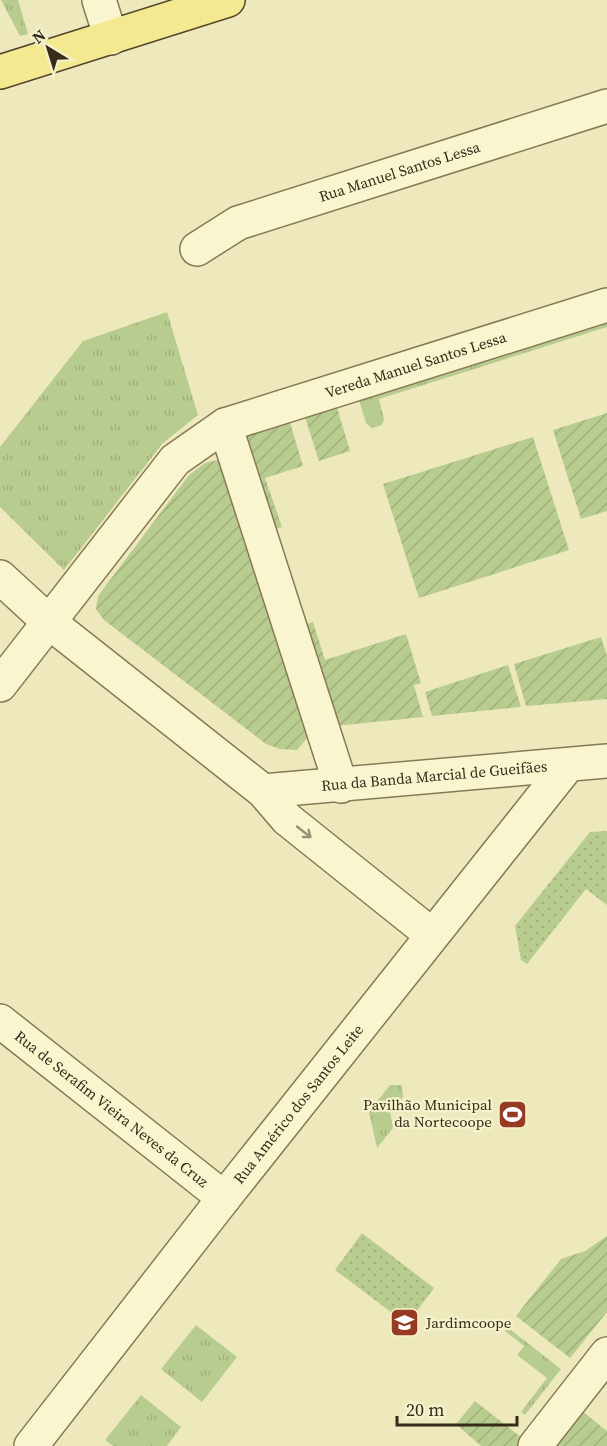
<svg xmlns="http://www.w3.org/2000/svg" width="607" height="1446" font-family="'Source Serif 4',serif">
	<defs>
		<pattern id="grass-tufts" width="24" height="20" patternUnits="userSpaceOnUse" patternTransform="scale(1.5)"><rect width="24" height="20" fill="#b9cc90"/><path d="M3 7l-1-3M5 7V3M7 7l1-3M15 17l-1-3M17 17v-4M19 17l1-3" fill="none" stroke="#a0af7c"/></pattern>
		<pattern id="park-dots" width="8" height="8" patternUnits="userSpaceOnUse" patternTransform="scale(1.5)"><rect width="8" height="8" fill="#b9cc90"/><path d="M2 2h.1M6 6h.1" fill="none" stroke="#a0af7c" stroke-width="1.8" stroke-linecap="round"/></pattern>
		<pattern id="garden-furrows" width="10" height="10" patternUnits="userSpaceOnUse" patternTransform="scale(1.5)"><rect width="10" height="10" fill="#b9cc90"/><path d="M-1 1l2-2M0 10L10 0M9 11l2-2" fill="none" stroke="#a0af7c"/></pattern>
	</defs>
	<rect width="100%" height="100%" fill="#eee9bc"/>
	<g fill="url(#grass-tufts)">
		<path d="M1 0H18L28 34 20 36Z"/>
		<path d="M167 312 198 415 163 443 64 570 0 507V447L83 341Z"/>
		<path d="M607 318V327L379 399 384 419 382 425 372 428 366 423 358 397Z"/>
		<path d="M390 1085H402L403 1097 390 1112 393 1128 377 1148 369 1112Z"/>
		<path d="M196 1325 237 1357 202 1402 161 1369Z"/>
		<path d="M507 1327 561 1369 525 1415 521 1412 547 1378 517 1355 524 1346 505 1331Z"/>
		<path d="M141 1395 181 1427 167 1446H113L105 1440Z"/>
	</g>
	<g fill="url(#park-dots)">
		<path d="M607 831V905L586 889 527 964 521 960 515 926 590 832Z"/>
		<path d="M362 1233 434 1288 407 1324 335 1270Z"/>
	</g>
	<g fill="url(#garden-furrows)">
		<path d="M336 404 350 451 319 461 304 414Z"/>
		<path d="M607 413V511L581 519 553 430Z"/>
		<path d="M289 419 303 466 265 478 282 527 272 530 242 434Z"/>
		<path d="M533 437 569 550 419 598 383 484Z"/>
		<path d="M221 459 308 737 297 750 280 749 266 744 104 620 96 609 98 596 189 475 205 463Z"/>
		<path d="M313 622 325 660 406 634 421 683 414 685 423 717 335 726 303 625Z"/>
		<path d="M601 637 607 656V699L526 706 514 664Z"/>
		<path d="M508 665 521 707 432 716 425 692Z"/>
		<path d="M607 1236V1312L570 1358 516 1316 561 1259 585 1251Z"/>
		<path d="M475 1401 526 1441 522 1446H481L456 1424Z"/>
		<path d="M577 1407 607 1431V1446H547Z"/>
	</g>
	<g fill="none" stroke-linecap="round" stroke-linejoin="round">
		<defs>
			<g id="minor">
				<path d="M99 0 111 38"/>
				<path id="s1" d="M197 249 238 223 607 106"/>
				<path d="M225 425 341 786"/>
				<path d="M0 577 49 622 263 791 287 819 432 935"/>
				<path id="s2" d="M0 685 175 460 225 425 607 305"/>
				<path id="s3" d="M263 791 607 761"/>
				<path id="s4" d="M0 1021 224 1198"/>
				<path id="s5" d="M31 1446 224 1198 568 765"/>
				<path d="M535 1446 607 1354"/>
			</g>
			<path id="major" d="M0 72 228 0"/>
		</defs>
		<use href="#minor" stroke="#867955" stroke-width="36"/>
		<use href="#major" stroke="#53452a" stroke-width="36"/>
		<use href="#minor" stroke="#f9f5cf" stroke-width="33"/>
		<use href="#major" stroke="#f4e991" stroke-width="33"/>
	</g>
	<defs><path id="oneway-shaft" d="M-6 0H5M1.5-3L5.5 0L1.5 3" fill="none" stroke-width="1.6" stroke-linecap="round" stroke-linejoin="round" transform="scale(1.5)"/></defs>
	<use stroke="#979075" href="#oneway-shaft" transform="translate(304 832) rotate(38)"/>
	<defs>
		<symbol id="stadium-square" viewBox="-11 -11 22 22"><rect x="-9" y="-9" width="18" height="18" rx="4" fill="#963a24" stroke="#f6f2cb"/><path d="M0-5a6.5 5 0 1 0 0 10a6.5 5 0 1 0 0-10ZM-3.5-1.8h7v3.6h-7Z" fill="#fff"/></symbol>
		<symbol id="school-square" viewBox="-11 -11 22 22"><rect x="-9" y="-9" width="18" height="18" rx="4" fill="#963a24" stroke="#f6f2cb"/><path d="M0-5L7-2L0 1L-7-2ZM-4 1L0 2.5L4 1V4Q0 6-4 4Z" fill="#fff"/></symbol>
	</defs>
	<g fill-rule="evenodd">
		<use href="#stadium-square" x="496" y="1098" width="33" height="33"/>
		<use href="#school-square" x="388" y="1306" width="33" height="33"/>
	</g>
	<g text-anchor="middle" stroke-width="4.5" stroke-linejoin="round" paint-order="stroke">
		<g font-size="15" fill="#352c1b" stroke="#f6f2cb">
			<text dy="5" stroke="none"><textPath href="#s1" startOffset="218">Rua Manuel Santos Lessa</textPath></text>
			<text dy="5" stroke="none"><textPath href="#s2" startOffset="546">Vereda Manuel Santos Lessa</textPath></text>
			<text dy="5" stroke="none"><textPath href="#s3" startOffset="172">Rua da Banda Marcial de Gueifães</textPath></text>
			<text dy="5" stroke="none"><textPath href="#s5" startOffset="434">Rua Américo dos Santos Leite</textPath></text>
			<text dy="5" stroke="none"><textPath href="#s4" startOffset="142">Rua de Serafim Vieira Neves da Cruz</textPath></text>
		</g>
		<g font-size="15" fill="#352c1b" stroke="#f6f2cb" text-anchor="end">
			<text x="492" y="1110">Pavilhão Municipal<tspan x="492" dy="17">da Nortecoope</tspan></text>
			<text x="426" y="1328" text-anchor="start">Jardimcoope</text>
		</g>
	</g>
	<g transform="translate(48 48) rotate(322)" stroke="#f6f2cb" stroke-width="4.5" paint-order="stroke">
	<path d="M0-4.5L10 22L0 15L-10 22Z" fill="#352c1b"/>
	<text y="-9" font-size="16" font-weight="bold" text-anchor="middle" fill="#352c1b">N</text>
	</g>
	<path d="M397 1416v9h120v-9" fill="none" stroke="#352c1b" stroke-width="3"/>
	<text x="406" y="1416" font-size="18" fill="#352c1b" stroke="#f6f2cb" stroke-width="4.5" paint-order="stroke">20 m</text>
</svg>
